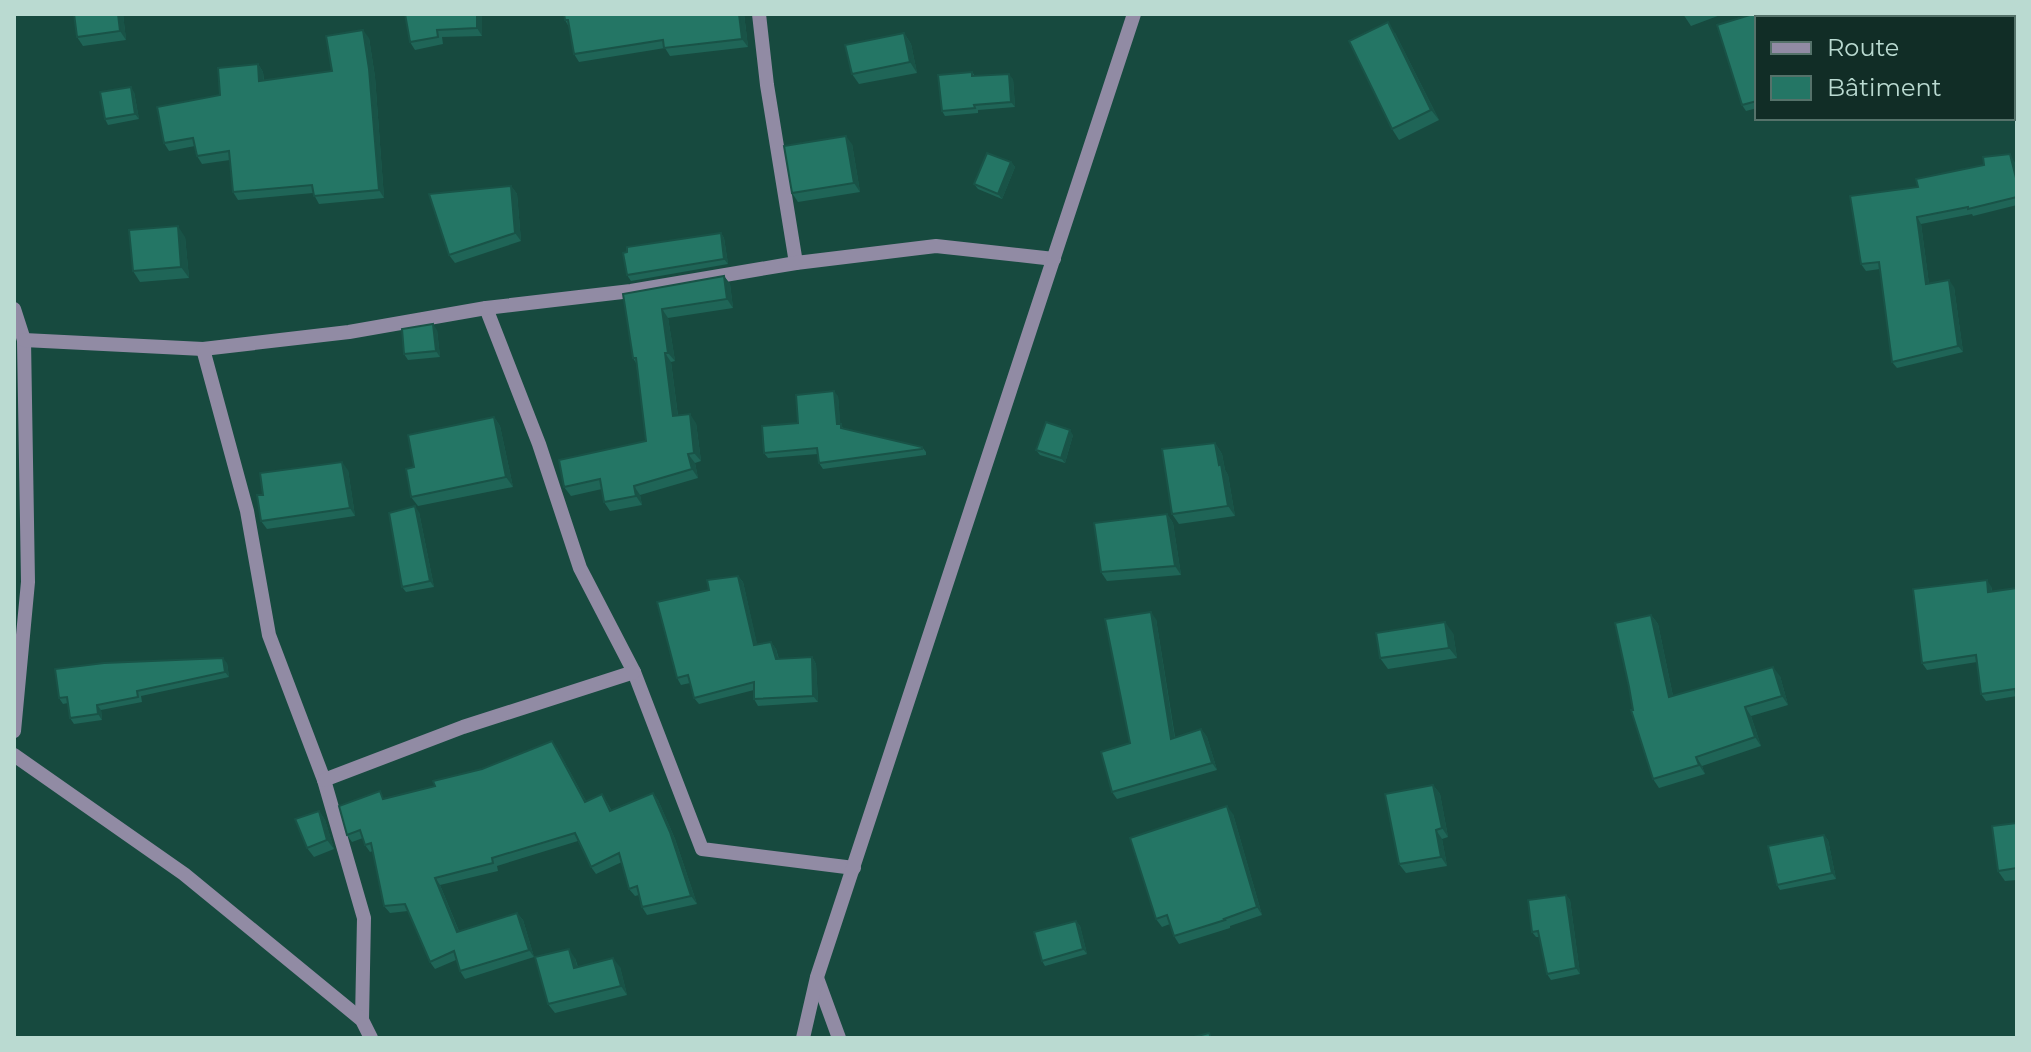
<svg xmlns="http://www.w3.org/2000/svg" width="2031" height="1052" font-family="Montserrat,sans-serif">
	<rect width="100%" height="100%" fill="#174a3f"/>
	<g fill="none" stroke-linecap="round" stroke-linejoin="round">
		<g stroke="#918ba4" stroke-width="14">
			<path d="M759 14 767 85 796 263"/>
			<path d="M1937 14 1940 18"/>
			<path d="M2013 102 2017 107"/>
			<path d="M486 308 539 444 580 568 634 672 702 849 854 868"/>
			<path d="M14 309 24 340 28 582 14 731"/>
			<path d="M24 340 203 349 349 332 486 308 631 291 796 263 936 246 1054 259"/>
			<path d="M203 349 247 511 269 635 324 780 364 918 362 1020"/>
			<path d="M14 755 184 874 362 1020 371 1038"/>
			<path d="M324 780 463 727 634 672"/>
			<path d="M817 978 839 1038"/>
			<path d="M803 1038 817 977 1134 14"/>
		</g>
	</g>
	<g fill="#1f6557">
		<path d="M74 14H123L126 40 83 46 77 37Z"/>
		<path d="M405 14H482V36L442 37 443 44 415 50 410 42Z"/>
		<path d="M744 14 748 47 670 56 665 48 579 62 574 54 569 27 565 20Z"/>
		<path d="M1683 14H1723L1691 26Z"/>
		<path d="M1753 14H1838L1839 18H1757V108L1746 111 1742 105 1717 25Z"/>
		<path d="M904 33 911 44 917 73 859 84 852 74Z"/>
		<path d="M1395 33 1439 120 1399 140 1392 129Z"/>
		<path d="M369 38 375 77 384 198 319 204 313 193 238 200 233 192 230 160 202 164 197 156 195 146 169 151 164 143 258 64 263 72 264 81 332 71Z"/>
		<path d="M972 72 975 76 1013 79 1015 107 978 110V113L945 116 942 111Z"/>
		<path d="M134 92 139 119 108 125 105 119Z"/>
		<path d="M852 144 860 192 798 202 792 193Z"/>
		<path d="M2014 161 2017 170V205L1973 216 1972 214 1921 224 1929 284 1954 287 1963 352 1897 368 1892 362 1880 269 1866 271 1861 264 1918 187 1984 165Z"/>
		<path d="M1011 162 1015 167 1002 199 978 189 974 184Z"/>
		<path d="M511 186 517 194 521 241 455 263 449 255Z"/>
		<path d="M721 233 724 238 728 264 631 281 627 275Z"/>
		<path d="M185 237 189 278 140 282 133 271Z"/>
		<path d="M724 276 730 284 733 308 668 318 675 361 671 362 678 416 696 423 701 461 695 463 698 478 640 495 642 505 610 511 604 502 602 489 571 496 564 487 646 441 636 363 633 358 623 294Z"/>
		<path d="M437 330 440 357 408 360 404 354Z"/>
		<path d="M838 396 840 424 844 429 922 447 926 452V455L823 469 819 463 818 454 768 458 764 453 798 423Z"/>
		<path d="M494 417 500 426 513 487 418 506 411 497 414 467Z"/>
		<path d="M1073 435 1065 463 1040 455 1036 450Z"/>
		<path d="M1215 443 1222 454 1225 470 1228 475 1235 516 1179 524 1172 514Z"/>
		<path d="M348 470 355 516 267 529 261 521 263 495Z"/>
		<path d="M419 512 434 587 406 592 402 587Z"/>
		<path d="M1167 514 1173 523 1181 575 1107 581 1101 572Z"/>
		<path d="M738 576 743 582 757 645 771 642 776 649 779 659 812 657 816 664 818 702 758 706 754 699V690L699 704 694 698 690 683 681 685 677 678 709 590Z"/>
		<path d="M1991 586 2017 696 1986 701 1981 694 1977 662 1927 670 1922 663Z"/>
		<path d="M1651 615 1658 624 1673 696 1780 676 1788 705 1751 716 1761 746 1702 766 1705 774 1659 788 1653 779 1633 710Z"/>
		<path d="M1156 619 1175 737 1201 729 1207 737 1217 770 1117 799 1112 792 1130 743Z"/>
		<path d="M1453 633 1457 658 1388 669 1380 658Z"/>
		<path d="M227 663 229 677 141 696 142 702 101 710 102 720 74 724 70 718 68 703 63 704 59 698Z"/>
		<path d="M557 748 586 801 602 794 612 811 653 793 658 800 675 839 697 904 647 915 642 907 639 895 635 896 629 889 622 862 596 874 591 867 578 841 497 866 498 871 440 885 459 931 517 913 523 920 534 957 465 979 460 971 456 960 435 969 430 962 408 911 390 913 384 906 373 851 370 852 365 845 363 838 352 842 347 835 385 798 435 786 482 769Z"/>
		<path d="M1433 785 1440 794 1448 837 1442 839 1447 866 1406 873 1399 864Z"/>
		<path d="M319 811 325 820 334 849 314 857 307 848Z"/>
		<path d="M1233 814 1262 915 1230 926V928L1179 944 1174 936 1170 924 1162 927 1156 919Z"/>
		<path d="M2017 823V880L2005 881 1998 871Z"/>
		<path d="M1824 835 1828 840 1836 879 1780 890 1777 885Z"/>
		<path d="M1566 895 1570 900 1580 974 1551 980 1547 974 1539 937H1536L1532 932Z"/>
		<path d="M1076 921 1080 926 1087 954 1045 966 1042 961Z"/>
		<path d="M575 958 578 967H620L627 995 555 1013 548 1004Z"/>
	</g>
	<g fill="#195347">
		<path d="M118 14H123L126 40 120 31Z"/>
		<path d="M477 14H482V36L477 28Z"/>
		<path d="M739 14H744L748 47 742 39Z"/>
		<path d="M1388 22 1395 33 1439 120 1431 110Z"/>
		<path d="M363 30 369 38 375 77 384 198 379 190Z"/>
		<path d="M904 33 911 44 917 73 910 62Z"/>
		<path d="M258 64 263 72 264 89 259 81Z"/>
		<path d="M1009 74 1013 79 1015 107 1011 102Z"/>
		<path d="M131 87 134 92 139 119 135 114Z"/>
		<path d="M846 136 852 144 860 192 854 183Z"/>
		<path d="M2010 154 2014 161 2017 170V182Z"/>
		<path d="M1011 162 1015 167 1002 199 998 194Z"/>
		<path d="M511 186 517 194 521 241 515 233Z"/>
		<path d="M1917 217 1921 224 1930 291 1926 284Z"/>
		<path d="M178 226 185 237 189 278 181 267Z"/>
		<path d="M721 233 724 238 728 264 724 259Z"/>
		<path d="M724 276 730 284 733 308 727 299Z"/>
		<path d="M1949 280 1954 287 1963 352 1958 346Z"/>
		<path d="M662 309 668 318 675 361 668 353Z"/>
		<path d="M433 324 437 330 440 357 436 351Z"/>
		<path d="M665 353 671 362 679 425 673 416Z"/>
		<path d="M834 391 838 396 841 430 837 424Z"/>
		<path d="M690 414 696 423 701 461 694 453Z"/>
		<path d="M494 417 500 426 513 487 506 477Z"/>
		<path d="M1070 430 1073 435 1065 463 1061 458Z"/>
		<path d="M1215 443 1222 454 1225 470 1228 475 1235 516 1228 506Z"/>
		<path d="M688 454 695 463 698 478 692 469Z"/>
		<path d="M342 462 348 470 355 516 350 508Z"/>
		<path d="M634 486 640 495 642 505 636 496Z"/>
		<path d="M415 506 419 512 434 587 430 581Z"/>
		<path d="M1167 514 1173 523 1181 575 1175 566Z"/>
		<path d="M738 576 743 582 759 652 754 645Z"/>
		<path d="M1987 580 1991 586 1993 598 1988 592Z"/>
		<path d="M1151 612 1156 619 1176 746 1171 739Z"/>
		<path d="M1651 615 1658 624 1675 706 1669 697Z"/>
		<path d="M1445 622 1453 633 1457 658 1449 648Z"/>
		<path d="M771 642 776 649 780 666 776 659Z"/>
		<path d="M812 657 816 664 818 702 813 696Z"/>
		<path d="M223 658 227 663 229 677 225 672Z"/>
		<path d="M1773 667 1780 676 1788 705 1782 696Z"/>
		<path d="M97 705 101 710 102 720 98 714Z"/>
		<path d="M1745 707 1751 716 1761 746 1755 737Z"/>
		<path d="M1201 729 1207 737 1217 770 1212 763Z"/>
		<path d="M552 741 557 748 590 809 585 802Z"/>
		<path d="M1696 757 1702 766 1705 774 1699 765Z"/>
		<path d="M1433 785 1440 794 1448 837 1442 828Z"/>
		<path d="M653 793 658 800 675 839 697 904 691 896Z"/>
		<path d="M1227 806 1233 814 1262 915 1257 907Z"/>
		<path d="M319 811 325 820 334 849 327 840Z"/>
		<path d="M1436 830 1442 839 1447 866 1441 857Z"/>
		<path d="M1824 835 1828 840 1836 879 1832 873Z"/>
		<path d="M435 878 440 885 462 939 457 932Z"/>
		<path d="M1566 895 1570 900 1580 974 1576 968Z"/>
		<path d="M517 913 523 920 534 957 529 950Z"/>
		<path d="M1076 921 1080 926 1087 954 1083 949Z"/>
		<path d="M569 949 575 958 580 978 574 968Z"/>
		<path d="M613 958 620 967 627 995 621 986Z"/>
	</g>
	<g fill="#247665" stroke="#195347" stroke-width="2">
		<path d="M74 14H118L120 31 77 37Z"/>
		<path d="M405 14H477V28L437 30 438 37 410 42Z"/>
		<path d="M564 14H739L742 39 664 48 663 40 574 54 568 20H565Z"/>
		<path d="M1753 14H1835L1836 18H1757V101L1742 105 1717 25Z"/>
		<path d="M1388 22 1431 110 1392 129 1349 41Z"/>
		<path d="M363 30 369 69 379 190 314 196 312 185 233 192 229 151 197 156 193 138 164 143 157 107 220 95 218 68 258 64 259 81 332 71 326 36Z"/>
		<path d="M904 33 910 62 852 74 845 45Z"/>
		<path d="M972 72V76L1009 74 1011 102 974 105 975 108 942 111 938 75Z"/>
		<path d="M131 87 135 114 105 119 100 92Z"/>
		<path d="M846 136 854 183 792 193 784 146Z"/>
		<path d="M987 153 1011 162 998 194 974 184Z"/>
		<path d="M2010 154 2017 182V197L1968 209V207L1917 217 1926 284 1949 280 1958 346 1892 362 1879 262 1861 264 1850 196 1918 187 1916 179 1984 165 1983 157Z"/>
		<path d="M511 186 515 233 449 255 429 194Z"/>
		<path d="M178 226 181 267 133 271 129 230Z"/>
		<path d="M721 233 724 259 627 275 623 253 627 252V247Z"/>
		<path d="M724 276 727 299 662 309 668 353H665L673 416 690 414 694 453 688 454 692 469 634 486 636 496 604 502 600 479 564 487 559 460 646 441 636 358H633L623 294Z"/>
		<path d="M433 324 436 351 404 354 402 329Z"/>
		<path d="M834 391 837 424H841V428L922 447V449L819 463 817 448 764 453 762 426 798 423 796 395Z"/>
		<path d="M494 417 506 477 411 497 406 469 414 467 408 435Z"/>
		<path d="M1046 422 1070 430 1061 458 1036 450Z"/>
		<path d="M1215 443 1219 465 1221 464 1228 506 1172 514 1162 449Z"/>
		<path d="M342 462 350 508 261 521 257 495H263L260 473Z"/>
		<path d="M415 506 430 581 402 587 389 513Z"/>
		<path d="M1167 514 1175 566 1101 572 1094 523Z"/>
		<path d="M738 576 754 645 771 642 776 659 812 657 813 696 754 699V682L694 698 688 675 677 678 657 602 709 590 707 580Z"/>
		<path d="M1987 580 1988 592 2017 588V700L2015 689 1981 694 1976 655 1922 663 1913 589Z"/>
		<path d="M1151 612 1171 739 1201 729 1212 763 1112 792 1101 752 1130 743 1105 619Z"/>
		<path d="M1651 615 1669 697 1773 667 1782 696 1745 707 1755 737 1696 757 1699 765 1653 779 1631 710H1633L1629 687 1615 623Z"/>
		<path d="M1445 622 1449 648 1380 658 1376 633Z"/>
		<path d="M223 658 225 672 137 691 138 697 97 705 98 714 70 718 67 697 59 698 55 669 104 663Z"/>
		<path d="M552 741 585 802 602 794 610 811 653 793 670 832 691 896 642 907 637 886 629 889 619 853 591 867 575 833 492 858 493 863 435 878 457 932 517 913 529 950 460 971 454 951 430 962 405 904 384 906 371 843 365 845 360 830 347 835 339 806 380 791 383 799 435 786 433 781 482 769Z"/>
		<path d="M1433 785 1442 828 1436 830 1441 857 1399 864 1385 794Z"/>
		<path d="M1227 806 1257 907 1224 919 1225 920 1174 936 1167 915 1156 919 1130 838Z"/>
		<path d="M319 811 327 840 307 848 295 819Z"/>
		<path d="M2017 823V868L1998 871 1992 826Z"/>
		<path d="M1824 835 1832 873 1777 885 1768 846Z"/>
		<path d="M1566 895 1576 968 1547 974 1538 931 1532 932 1528 900Z"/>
		<path d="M1076 921 1083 949 1042 961 1034 932Z"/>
		<path d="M569 949 574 968 613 958 621 986 548 1004 535 957Z"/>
		<path d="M1209 1033 1211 1038H1190Z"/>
	</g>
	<rect width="2031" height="1052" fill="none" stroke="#badad1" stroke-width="32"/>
	<rect x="1755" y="16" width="260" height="104" fill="#112d26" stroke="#55726a" stroke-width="2"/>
	<rect x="1771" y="42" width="40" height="12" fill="#918ba4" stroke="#55726a" stroke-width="2"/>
	<text x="1827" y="56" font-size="24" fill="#badad1">Route</text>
	<rect x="1771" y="76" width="40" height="24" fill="#247665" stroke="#55726a" stroke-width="2"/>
	<text x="1827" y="96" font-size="24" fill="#badad1">Bâtiment</text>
</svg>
